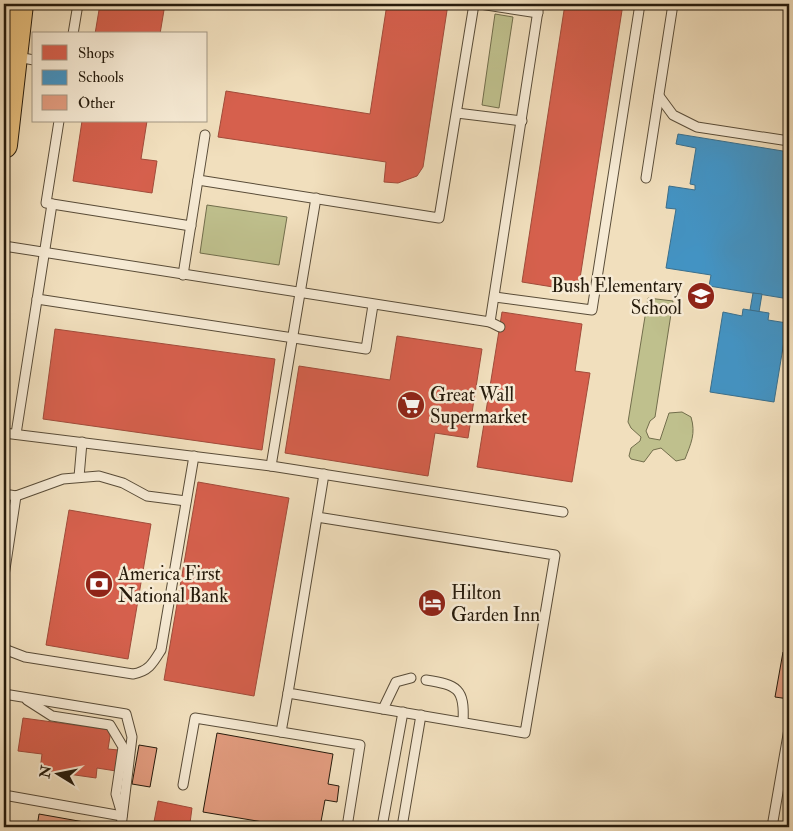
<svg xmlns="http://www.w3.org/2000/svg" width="793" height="831" font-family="'IM FELL Double Pica',serif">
	<rect width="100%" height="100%" fill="#f1dfbd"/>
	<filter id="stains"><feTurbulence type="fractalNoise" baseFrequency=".004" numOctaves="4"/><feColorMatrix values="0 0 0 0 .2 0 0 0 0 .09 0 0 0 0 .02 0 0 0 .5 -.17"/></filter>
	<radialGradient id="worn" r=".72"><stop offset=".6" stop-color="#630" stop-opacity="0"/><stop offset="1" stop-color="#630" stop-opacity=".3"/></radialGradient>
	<g fill="#bfc08d" stroke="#726e4c">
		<path d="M495 14 513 17 499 108 482 105Z"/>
		<path d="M207 205 287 217 279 265 200 253Z"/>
		<path d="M648 298 673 301 655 417 650 421 646 431 649 438 660 440 669 413 682 412 691 417C696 434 691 443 685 459L676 461 661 448 653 450 644 462 631 459 629 456 631 448 640 441 641 437 631 428 628 422Z"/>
	</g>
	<g fill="#d6604d" stroke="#a14b3a">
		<path d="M100 4H165L160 34H95Z"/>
		<path d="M387 4H448L423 167 417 176 398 183 384 182 386 162 218 137 226 91 370 114Z"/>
		<path d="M565 4H623L578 291 522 282Z"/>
		<path d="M82 121H147L141 159 157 161 152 193 73 181Z"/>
		<path d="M502 312 582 324 575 371 590 373 572 482 477 467Z"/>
		<path d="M55 329 275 359 262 450 43 419Z"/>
		<path d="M397 336 482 349 468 438 435 433 428 476 285 453 299 366 390 380Z"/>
		<path d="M198 482 289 498 254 696 164 680Z"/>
		<path d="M69 510 151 524 128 659 46 645Z"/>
		<path d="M23 718 111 730 108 749 118 750 116 771 97 768 96 778 40 770 42 754 18 751Z"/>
		<path d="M158 801 192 808 190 823 196 824V827H153Z"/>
	</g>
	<g fill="#4393c3" stroke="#3a6f8c">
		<path d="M678 134 789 152V299L709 286 711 275 666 268 676 209 666 208 669 186 695 190V185L690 184 696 148 676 144Z"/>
		<path d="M753 293 762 294 759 312 750 310Z"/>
		<path d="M743 309 769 313 768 320 787 323 774 402 710 392 723 312 742 316Z"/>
	</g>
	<g fill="#e19b7e" stroke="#261b0c">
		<path d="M783 652 789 653V699L775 697Z"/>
		<path d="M217 733 333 754 328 784 339 786 337 802 325 800 320 827H293L203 812Z"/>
		<path d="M139 745 157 748 150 787 132 784Z"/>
		<path d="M789 799V827H785Z"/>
		<path d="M39 814 101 825V827H37Z"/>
	</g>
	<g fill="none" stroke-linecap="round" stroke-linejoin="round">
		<defs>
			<g id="service">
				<path d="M480 4 538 13"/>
				<path d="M73 34 78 4"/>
				<path d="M17 57 34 60"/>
				<path d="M659 96 673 115 697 127 789 141"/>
				<path d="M457 113 522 121"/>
				<path d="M59 121 46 203 191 226"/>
				<path d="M646 178 673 4"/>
				<path d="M198 180 439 218 474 4"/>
				<path d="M4 246 490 322 539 4"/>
				<path d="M183 275 205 135"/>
				<path d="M495 297 592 310 640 4"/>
				<path d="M37 299 366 349 373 305"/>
				<path d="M490 322 500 327"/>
				<path d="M4 433 271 466 563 512"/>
				<path d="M16 434 52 204"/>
				<path d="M271 466 316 198"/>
				<path d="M79 477 82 442"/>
				<path d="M4 494 16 496 63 479 99 476 123 483 147 496 186 501"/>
				<path d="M317 517 288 693 525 733 555 555 317 517 324 474"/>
				<path d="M4 576 16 496"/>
				<path d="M4 649 25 657 133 674C149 671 153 663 161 650L194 456"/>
				<path d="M426 680C457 685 465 688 463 722"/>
				<path d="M288 693 281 732 360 745 347 827"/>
				<path d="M4 694 126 714 132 737 121 827"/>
				<path d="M27 700 52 716 110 725 123 747 116 794 121 811"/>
				<path d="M383 709 396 682 411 678"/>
				<path d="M183 785 195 718 281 732"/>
				<path d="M4 795 122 816"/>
				<path d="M382 827 403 712"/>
				<path d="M402 827 421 715"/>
				<path d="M772 827 789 729"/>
			</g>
			<path id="primary" d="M4 145 20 4"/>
		</defs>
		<use href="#service" stroke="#594c38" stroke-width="11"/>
		<use href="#primary" stroke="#261b0c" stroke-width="28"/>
		<use href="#service" stroke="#f6ead4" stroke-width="9"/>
		<use href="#primary" stroke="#e8c07e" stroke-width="26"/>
	</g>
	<defs>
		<symbol id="school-disc" viewBox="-11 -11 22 22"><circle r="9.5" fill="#8f2418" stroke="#f6ead4"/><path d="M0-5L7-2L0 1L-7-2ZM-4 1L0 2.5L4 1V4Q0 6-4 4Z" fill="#fff"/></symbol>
		<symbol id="supermarket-disc" viewBox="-11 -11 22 22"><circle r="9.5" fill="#8f2418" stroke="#f6ead4"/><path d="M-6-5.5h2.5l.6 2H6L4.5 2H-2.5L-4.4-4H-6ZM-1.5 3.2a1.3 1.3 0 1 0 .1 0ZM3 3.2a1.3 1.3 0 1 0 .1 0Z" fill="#fff"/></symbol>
		<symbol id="bank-disc" viewBox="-11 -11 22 22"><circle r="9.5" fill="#8f2418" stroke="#f6ead4"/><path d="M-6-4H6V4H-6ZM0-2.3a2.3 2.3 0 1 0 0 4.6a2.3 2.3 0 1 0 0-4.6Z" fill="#fff"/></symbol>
		<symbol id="hotel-disc" viewBox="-11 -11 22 22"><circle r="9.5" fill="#8f2418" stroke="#f6ead4"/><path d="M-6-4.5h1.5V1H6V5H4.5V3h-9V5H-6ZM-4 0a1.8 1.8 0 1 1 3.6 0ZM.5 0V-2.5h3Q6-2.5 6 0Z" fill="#fff"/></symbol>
	</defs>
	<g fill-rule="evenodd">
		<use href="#school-disc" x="685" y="280" width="32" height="32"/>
		<use href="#supermarket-disc" x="395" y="389" width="32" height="32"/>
		<use href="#bank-disc" x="83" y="568" width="32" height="32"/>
		<use href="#hotel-disc" x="416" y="587" width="32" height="32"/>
	</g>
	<g text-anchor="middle" stroke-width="5" stroke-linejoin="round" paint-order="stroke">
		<g font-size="19" fill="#261b0c" stroke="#f6ead4" text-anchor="start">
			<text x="682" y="292" text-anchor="end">Bush Elementary<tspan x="682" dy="22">School</tspan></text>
			<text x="430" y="401">Great Wall<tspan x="430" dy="22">Supermarket</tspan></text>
			<text x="118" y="580">America First<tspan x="118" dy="22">National Bank</tspan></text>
			<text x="451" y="599">Hilton<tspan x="451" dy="22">Garden Inn</tspan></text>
		</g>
	</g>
	<rect width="793" height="831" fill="none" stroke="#f1dfbd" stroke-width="20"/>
	<rect x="5" y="5" width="783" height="821" fill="none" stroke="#261b0c" stroke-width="2.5"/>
	<rect x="10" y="10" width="773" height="811" fill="none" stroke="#261b0c"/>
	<rect x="32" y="32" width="175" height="90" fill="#f6ead4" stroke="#a39784"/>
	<rect x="42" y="45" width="25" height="15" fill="#d6604d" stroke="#a39784"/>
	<text x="78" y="58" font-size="15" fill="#261b0c">Shops</text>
	<rect x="42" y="70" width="25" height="15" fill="#4393c3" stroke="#a39784"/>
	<text x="78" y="82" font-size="15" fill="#261b0c">Schools</text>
	<rect x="42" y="95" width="25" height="15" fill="#e19b7e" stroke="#a39784"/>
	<text x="78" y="108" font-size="15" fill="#261b0c">Other</text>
	<g transform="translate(58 774) rotate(280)" stroke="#f6ead4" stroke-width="4" paint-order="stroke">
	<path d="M0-4L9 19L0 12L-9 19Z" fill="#261b0c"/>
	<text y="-8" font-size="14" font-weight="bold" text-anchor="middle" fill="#261b0c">N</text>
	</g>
	<rect width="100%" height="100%" filter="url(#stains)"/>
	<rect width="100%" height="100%" fill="url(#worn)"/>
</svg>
